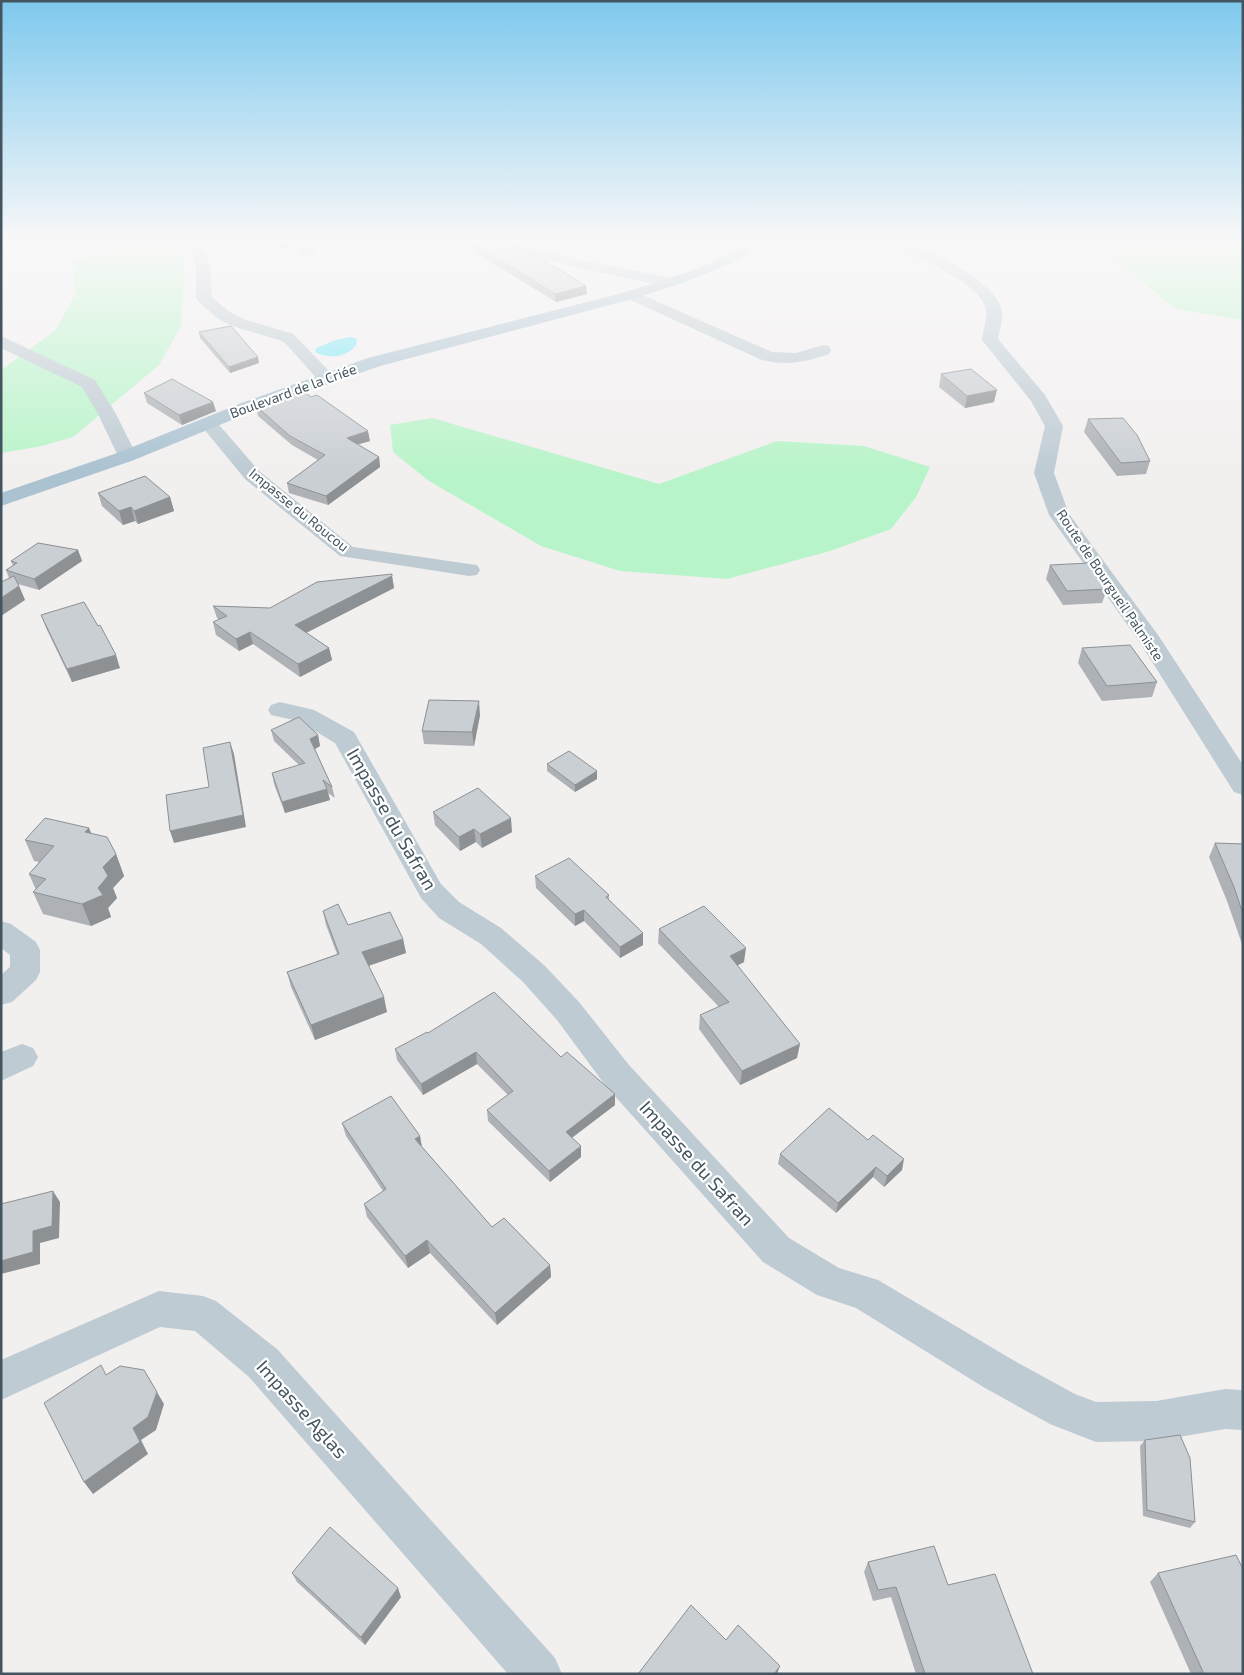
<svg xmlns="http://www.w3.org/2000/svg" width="1244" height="1675" font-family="'Exo 2',sans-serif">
	<rect width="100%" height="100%" fill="#f2efef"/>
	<g fill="#b8f4c9">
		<path d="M128 240 169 246 185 258 181 326 159 365 73 437 42 446 1 453V370L55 331 76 293 73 263Z"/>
		<path d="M1102 240H1243V320L1175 309 1105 250Z"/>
		<path d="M432 418 659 484 777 441 864 446 930 467 916 497 891 529 830 551 727 579 620 571 541 546 429 481 393 452 390 425Z"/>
	</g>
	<path fill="#80e9f6" d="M350 337 357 339 356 345C347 358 328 359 315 352L316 348 336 340Z"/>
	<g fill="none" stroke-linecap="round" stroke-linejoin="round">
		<g fill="#becbd3" fill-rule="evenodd">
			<path d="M189 240H229L227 243 204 244 210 265 212 297 228 311 243 319 293 334 332 374 335 378 332 382 326 383 320 382 287 345 282 341 232 326 217 318 198 301 196 298V265Z"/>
			<path d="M295 240H309L315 254 313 257H303Z"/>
			<path d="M487 240H508L576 259 675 279 678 282 675 285 670 287 574 267 489 243Z"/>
			<path d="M878 240C883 239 891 238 897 240 924 245 989 279 1000 305 1005 315 1000 329 998 339L1045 395 1063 426 1054 473 1069 514 1158 635 1243 765V795L1234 792 1139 641 1049 515 1034 473 1045 426 1031 401 982 340C983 329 989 316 985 306 975 278 906 253 880 243Z"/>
			<path d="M631 290 772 352 796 353 823 345 829 346 831 350 829 354C806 362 786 366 762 360L626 298 623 295 626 292Z"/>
			<path d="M1 336 95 380 116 414 137 456 134 460 127 462 120 460 98 414 82 387 1 348Z"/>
			<path d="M208 417 214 419 259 471 353 547 469 564 477 565 480 570 477 575 469 576 340 556 245 479 199 423 202 419Z"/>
			<path d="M280 702 314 710 354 732 441 884 459 902 501 928 545 966 579 1002 629 1065 789 1238 839 1268 878 1280 1013 1360 1075 1394 1096 1402 1156 1401 1225 1389 1243 1390V1430L1225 1429 1156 1441 1096 1442 1050 1424 985 1388 856 1308 817 1295 763 1262 605 1085 557 1020 523 982 481 944 439 918 421 898 335 743 298 721 271 715 268 710 271 705Z"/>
			<path d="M1 921 11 924 36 942 40 950V972L36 980 12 1002 1 1005V975L10 967V955L1 948Z"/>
			<path d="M22 1044 33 1048 38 1057 33 1066 1 1081V1052Z"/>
			<path d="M159 1291 203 1296 216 1301 277 1349 555 1658 562 1674H508L249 1377 195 1331 160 1327 1 1400V1360Z"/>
		</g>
		<path fill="#abc2d1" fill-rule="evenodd" d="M750 240H765L751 252 737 261 685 282 636 298 380 366 256 410 134 460 1 506V493L120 452 244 402 368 358 626 292C668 278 714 267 750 240Z"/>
	</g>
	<g fill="#aeb2b6">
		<path d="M268 240H294L296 246 279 249Z"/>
		<path d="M472 243 587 294 556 302 472 251Z"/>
		<path d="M199 332 259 363 230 373 200 338Z"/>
		<path d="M941 374 994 402 965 408 939 387Z"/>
		<path d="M144 393 216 411 182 425 147 403Z"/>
		<path d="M256 406 370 441 358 444 379 457 380 467 328 505 289 493 287 483 318 460 292 445 258 416Z"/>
		<path d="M1088 419 1150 461 1146 474 1117 476 1084 432Z"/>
		<path d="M98 493 170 497 174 511 138 524 135 521 123 525 102 506Z"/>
		<path d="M78 550 82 561 39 590 18 584 25 600 9 578 6 570 13 566 11 561Z"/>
		<path d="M1050 565 1107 589 1102 603 1063 605 1046 579Z"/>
		<path d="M392 576 394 588 306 633 329 648 332 660 300 677 253 644 239 651 216 635 213 622 219 620 217 618 213 606 270 608Z"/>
		<path d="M41 615 120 668 72 682 46 628Z"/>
		<path d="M1082 648 1157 682 1152 697 1102 701 1078 663Z"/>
		<path d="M480 715 474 746 424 744 422 731Z"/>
		<path d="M271 730 318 735 320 746 315 749 332 787 335 798 328 793 330 800 285 813 274 784 272 773 299 765 274 741Z"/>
		<path d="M547 764 597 771V779L575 792 547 771Z"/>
		<path d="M433 812 512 832 482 848 476 842 460 851 435 825Z"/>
		<path d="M89 828 91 834 116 854 124 876 113 888 117 898 108 908 111 917 91 926 43 914 33 892 36 890 29 874 39 862 34 861 25 840Z"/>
		<path d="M1215 843 1243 844V947L1227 901 1209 857Z"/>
		<path d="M535 876 609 895V900L643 933V945L620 958 584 921 575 926 536 888Z"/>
		<path d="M323 911 348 925 403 939 406 953 368 966 387 1012 315 1040 291 987 287 972 337 954 326 925Z"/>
		<path d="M659 929 744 962 737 965 797 1058 740 1085 699 1029 700 1015 719 1007 658 943Z"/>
		<path d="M428 1033 561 1057 615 1105 572 1138 581 1157 550 1182 488 1121 487 1110 508 1095 477 1064 423 1095 397 1060 395 1049Z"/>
		<path d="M342 1123 420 1136 422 1147 492 1227 550 1265 551 1277 497 1325 430 1253 408 1268 367 1217 364 1204 383 1191 346 1136Z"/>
		<path d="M780 1154 902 1170 884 1187 873 1177 836 1213 778 1164Z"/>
		<path d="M1145 1440 1195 1522 1190 1528 1143 1516 1140 1446Z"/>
		<path d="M868 1562 948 1585 1033 1674H916L891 1597 873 1601 864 1572Z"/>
		<path d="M292 1573 401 1597 365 1645 297 1582Z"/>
		<path d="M1158 1573 1243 1674H1191L1150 1582Z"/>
	</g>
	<g fill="#8d9194">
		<path d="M295 240 296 246 279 249 278 243Z"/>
		<path d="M312 240H333L312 243Z"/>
		<path d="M586 286 587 294 556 302 555 294Z"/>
		<path d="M258 357 259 363 230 373 229 367Z"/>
		<path d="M997 390 994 402 965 408 967 396Z"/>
		<path d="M213 402 216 411 182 425 179 415Z"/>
		<path d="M368 431 370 441 349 447 347 438Z"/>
		<path d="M379 457 380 467 328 505 326 496Z"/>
		<path d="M170 497 174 511 138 524 134 511Z"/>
		<path d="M131 507 135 521 123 525 119 511Z"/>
		<path d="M78 550 82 561 39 590 34 579Z"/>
		<path d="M392 576 394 588 298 637 295 625Z"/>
		<path d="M19 586 25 600 1 616V598Z"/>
		<path d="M250 632 253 644 239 651 236 639Z"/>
		<path d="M329 648 332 660 300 677 298 664Z"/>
		<path d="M116 655 120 668 72 682 67 669Z"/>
		<path d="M479 701 480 715 474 746 472 732Z"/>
		<path d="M318 735 320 746 313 750 310 739Z"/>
		<path d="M230 742 234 754 246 827 174 843 170 831 243 815Z"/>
		<path d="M597 771V779L575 792V785Z"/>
		<path d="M327 789 330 800 285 813 282 802Z"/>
		<path d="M511 818 512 832 482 848 480 834Z"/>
		<path d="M89 828 98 850 85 832Z"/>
		<path d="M474 829 476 842 460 851 459 837Z"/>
		<path d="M116 854 124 876 113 888 117 898 108 908 111 917 91 926 82 904 98 888 103 867Z"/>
		<path d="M584 910V921L575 926V914Z"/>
		<path d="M643 933V945L620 958V947Z"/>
		<path d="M403 939 406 953 365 967 362 952Z"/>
		<path d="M746 948 744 962 729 970 730 956Z"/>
		<path d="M384 997 387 1012 315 1040 311 1025Z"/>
		<path d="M800 1044 797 1058 740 1085 742 1071Z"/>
		<path d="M476 1052 477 1064 423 1095 421 1084Z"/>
		<path d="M615 1094V1105L566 1142V1132Z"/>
		<path d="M420 1136 422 1149 415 1139Z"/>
		<path d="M581 1146V1157L550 1182 549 1171Z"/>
		<path d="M904 1159 902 1170 884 1187 887 1176Z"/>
		<path d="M876 1167 873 1177 836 1213 838 1203Z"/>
		<path d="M53 1191 60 1202 59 1238 40 1243V1264L1 1274V1261L33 1231Z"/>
		<path d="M427 1240 430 1253 408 1268 405 1256Z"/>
		<path d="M550 1265 551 1277 497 1325 495 1313Z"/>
		<path d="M144 1370 164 1404 156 1430 141 1440 148 1454 93 1494 84 1482 133 1428Z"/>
		<path d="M398 1588 401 1597 365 1645 361 1637Z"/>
		<path d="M780 1666 777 1674H774Z"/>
	</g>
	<g fill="#cacfd4" stroke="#8d9194">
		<path d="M274 240H295L278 243Z"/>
		<path d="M474 240H496L535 255 586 286 555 294 472 243Z"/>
		<path d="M231 326 258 357 229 367 199 332Z"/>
		<path d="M971 369 997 390 967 396 941 374Z"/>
		<path d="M172 379 213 402 179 415 144 393Z"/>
		<path d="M303 391 311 397 317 395 368 431 347 438 379 457 326 496 287 483 325 455 290 436 256 406Z"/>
		<path d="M1123 418 1137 435 1150 461 1121 463 1088 419Z"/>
		<path d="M145 476 170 497 134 511 131 507 119 511 98 493Z"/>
		<path d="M38 543 78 550 34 579 6 570 17 563 11 561Z"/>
		<path d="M1089 563 1107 589 1067 591 1050 565Z"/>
		<path d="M392 574V576L295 625 329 648 298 664 250 632 236 639 213 622 227 616 213 606 270 608 317 582Z"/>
		<path d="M14 576 19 586 1 598V582Z"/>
		<path d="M84 602 98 626 100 625 116 655 67 669 41 615Z"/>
		<path d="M1130 645 1157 682 1107 686 1082 648Z"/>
		<path d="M429 700 479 701 472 732 422 731Z"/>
		<path d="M299 717 318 735 310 739 332 787 323 780 327 789 282 802 272 773 305 763 271 730Z"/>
		<path d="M230 742 243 815 170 831 166 795 209 787 203 748Z"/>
		<path d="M569 751 597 771 575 785 547 764Z"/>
		<path d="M478 788 511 818 480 834 474 829 459 837 433 812Z"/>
		<path d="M45 818 89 828 85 832 107 837 116 854 103 867 108 876 98 888 103 895 82 904 33 892 46 879 29 874 54 846 25 840Z"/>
		<path d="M1215 843 1243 844V914L1234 887Z"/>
		<path d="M569 858 609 895 606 897 643 933 620 947 584 910 575 914 535 876Z"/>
		<path d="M338 904 348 925 390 912 403 939 362 952 384 997 311 1025 287 972 339 954 323 911Z"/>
		<path d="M704 906 746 948 730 956 800 1044 742 1071 700 1015 729 1002 659 929Z"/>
		<path d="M494 992 561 1057 567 1052 615 1094 566 1132 581 1146 549 1171 487 1110 513 1091 476 1052 421 1084 395 1049 427 1032 428 1033Z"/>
		<path d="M391 1096 420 1136 415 1139 492 1227 504 1218 550 1265 495 1313 427 1240 405 1256 364 1204 386 1189 342 1123Z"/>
		<path d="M829 1108 868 1140 873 1135 904 1159 887 1176 876 1167 838 1203 780 1154Z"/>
		<path d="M53 1191 52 1226 33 1231V1252L1 1261V1204Z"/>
		<path d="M101 1365 106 1375 120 1366 144 1370 157 1392 148 1417 133 1428 140 1442 84 1482 44 1403Z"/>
		<path d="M1180 1435 1190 1458 1195 1522 1147 1510 1145 1440Z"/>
		<path d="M330 1527 398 1588 361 1637 292 1573Z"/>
		<path d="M934 1546 948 1585 995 1574 1033 1674H925L896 1587 878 1590 868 1562Z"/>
		<path d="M1236 1555 1243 1569V1674H1204L1158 1573Z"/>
		<path d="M691 1605 726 1640 738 1625 780 1666 774 1674H638Z"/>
	</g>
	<linearGradient id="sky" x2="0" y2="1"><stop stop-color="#7ec9ee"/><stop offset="0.51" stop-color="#f9f8f8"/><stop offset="1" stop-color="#f9f8f8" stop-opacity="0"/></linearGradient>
	<rect width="1244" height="474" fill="url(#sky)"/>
	<g text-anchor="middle" stroke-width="4.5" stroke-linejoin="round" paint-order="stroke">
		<g font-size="14" fill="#45555f" stroke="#fff">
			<text transform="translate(293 391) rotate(-20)" y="5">Boulevard de la Criée</text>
			<text transform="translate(299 510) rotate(39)" y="5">Impasse du Roucou</text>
			<text transform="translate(1110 585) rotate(56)" y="5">Route de Bourgueil Palmiste</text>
		</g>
		<g font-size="19" fill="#45555f" stroke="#fff">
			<text transform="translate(392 819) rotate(60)" y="7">Impasse du Safran</text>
			<text transform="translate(697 1163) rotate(48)" y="7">Impasse du Safran</text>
			<text transform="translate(302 1409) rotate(48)" y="7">Impasse Aglas</text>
		</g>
	</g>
	<rect width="1244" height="1675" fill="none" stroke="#45555f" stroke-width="5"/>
</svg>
